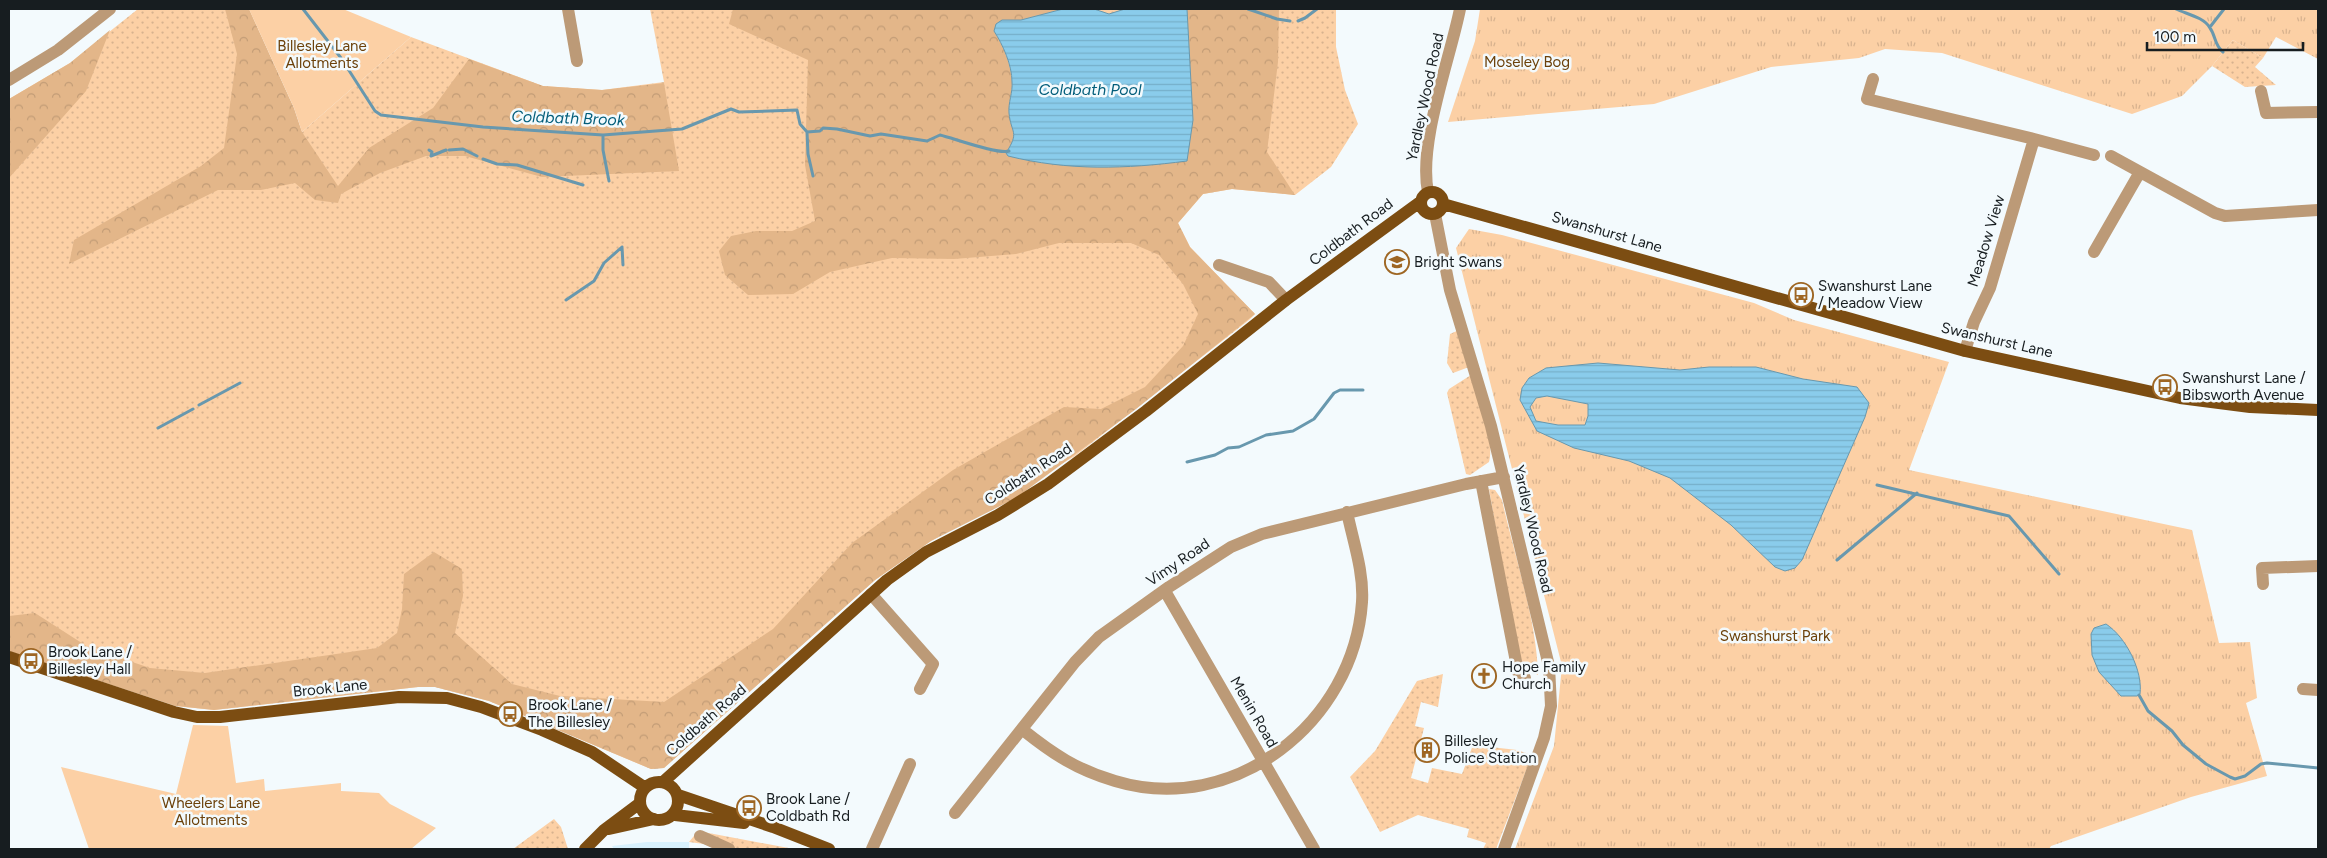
<svg xmlns="http://www.w3.org/2000/svg" width="2327" height="858" font-family="Figtree,sans-serif">
<style>
.built{fill:#d8f1fd}
.grass{fill:url(#grass-dots)}
.forest{fill:url(#forest-crowns)}
.park{fill:url(#park-tufts)}
.garden{fill:#fcd0a5}
.water{fill:url(#water-rules);stroke:#6898ae;fill-rule:evenodd}
.lines{fill:none;stroke-linecap:round;stroke-linejoin:round}
.stream{stroke:#6898ae;stroke-width:3}
.minor{stroke:#bc9a77;stroke-width:12}
.major{stroke:#7c4d12;stroke-width:12}
.labels{text-anchor:middle;dominant-baseline:central;stroke-width:5;stroke-linejoin:round;paint-order:stroke}
.park-label{font-size:15px;fill:#6c410a;stroke:#f3fafd}
.street-label{font-size:15px;fill:#171d20;stroke:#f3fafd}
.poi-label{font-size:15px;fill:#171d20;stroke:#f3fafd;text-anchor:start}
.water-label{font-size:16px;font-style:italic;fill:#025d7a;stroke:#f3fafd}
</style>
<defs>
<pattern id="grass-dots" width="8" height="8" patternUnits="userSpaceOnUse" patternTransform="scale(1.25)"><rect width="8" height="8" fill="#fcd0a5"/><path d="M2 2h.1M6 6h.1" fill="none" stroke="#d7b28e" stroke-width="1.8" stroke-linecap="round"/></pattern>
<pattern id="forest-crowns" width="20" height="18" patternUnits="userSpaceOnUse" patternTransform="scale(1.25)"><rect width="20" height="18" fill="#e3b689"/><path d="M2 6a3 3 0 1 1 6 0M12 15a3 3 0 1 1 6 0" fill="none" stroke="#c29c76"/></pattern>
<pattern id="park-tufts" width="24" height="20" patternUnits="userSpaceOnUse" patternTransform="scale(1.25)"><rect width="24" height="20" fill="#fcd0a5"/><path d="M3 7l-1-3M5 7V3M7 7l1-3M15 17l-1-3M17 17v-4M19 17l1-3" fill="none" stroke="#d7b28e"/></pattern>
<pattern id="water-rules" width="6" height="5" patternUnits="userSpaceOnUse" patternTransform="scale(1.25)"><rect width="6" height="5" fill="#8acceb"/><path d="M0 2.5h6" fill="none" stroke="#76afc9"/></pattern>
</defs>
<rect width="100%" height="100%" fill="#f3fafd"/>
<path class="built" d="M 647,842 L 689,842 L 689,849 L 614,849 L 612,846 Z"/>
<path class="grass" d="M 138,9 L 249,9 L 302,132 L 411,37 L 543,86 L 602,90 L 664,82 L 650,9 L 1336,9 L 1336,47 L 1345,90 L 1358,124 L 1331,167 L 1295,195 L 1232,189 L 1203,194 L 1178,223 L 1190,247 L 1255,314 L 1249,320 L 1075,456 L 931,541 L 875,580 L 664,768 L 651,769 L 489,701 L 435,687 L 418,687 L 214,710 L 176,706 L 9,651 L 9,99 L 70,63 Z
M 2233,40 L 2263,58 L 2255,67 L 2276,85 L 2245,87 L 2212,66 Z
M 1459,330 L 1469,367 L 1453,373 L 1447,363 L 1450,334 Z
M 1471,375 C 1478,399 1495,438 1489,462 L 1470,475 L 1466,474 L 1447,393 L 1449,389 Z
M 1489,489 L 1495,490 L 1502,500 C 1514,554 1537,621 1538,675 L 1526,669 L 1518,657 Z
M 1443,674 L 1438,707 L 1421,702 L 1415,726 L 1424,728 L 1411,778 L 1428,783 L 1432,768 L 1462,774 L 1473,745 L 1517,750 L 1532,755 L 1496,849 L 1483,849 L 1486,843 L 1467,837 L 1469,829 L 1418,815 L 1380,832 L 1350,777 L 1375,751 L 1417,681 Z
M 554,819 L 561,827 L 568,849 L 513,849 Z
M 698,831 L 794,849 L 715,849 L 704,844 L 689,842 Z"/>
<path class="forest" d="M 225,9 L 249,9 L 294,108 L 302,132 L 338,186 L 369,148 L 433,108 L 469,59 L 543,86 L 602,90 L 664,83 L 679,171 L 542,177 L 465,156 L 426,156 L 380,173 L 341,194 L 338,203 L 315,200 L 295,183 L 261,190 L 218,190 L 69,264 L 74,240 L 201,166 L 224,148 L 237,54 Z
M 733,9 L 1063,9 L 1021,20 L 1002,20 L 994,31 C 1003,45 1011,65 1012,82 C 1013,92 1008,103 1009,113 C 1010,126 1020,138 1008,149 L 1193,120 L 1187,9 L 1279,9 L 1278,62 L 1267,152 L 1295,195 L 1232,189 L 1203,194 L 1178,223 L 1190,247 L 1255,314 L 1136,409 L 1016,498 L 931,541 L 875,580 L 664,768 L 651,769 L 489,701 L 435,687 L 418,687 L 214,710 L 176,706 L 9,651 L 9,616 L 35,613 L 88,647 L 150,668 L 205,673 L 377,648 L 397,633 L 402,609 L 404,574 L 434,552 L 462,569 L 463,596 L 455,633 L 512,684 L 560,696 L 664,702 L 773,629 L 852,543 L 953,470 L 1064,407 L 1101,409 L 1145,387 L 1183,346 L 1198,314 L 1183,284 L 1159,255 L 1131,243 L 1059,243 L 1016,254 L 954,259 L 892,258 L 830,272 L 793,294 L 748,295 L 725,275 L 719,251 L 731,236 L 756,231 L 792,231 L 815,221 L 805,165 L 808,60 L 729,24 Z
M 110,30 L 86,91 L 9,178 L 9,99 L 70,63 Z"/>
<path class="park" d="M 1480,9 L 2318,9 L 2318,59 L 2276,37 L 2263,58 L 2233,40 L 2212,66 L 2182,96 L 2132,114 L 1942,53 L 1885,49 L 1859,58 L 1771,67 L 1654,104 L 1448,122 L 1475,41 Z
M 1469,229 L 1502,235 L 1754,303 L 1794,320 L 1949,362 L 1909,470 L 2192,530 L 2219,643 L 2250,642 L 2257,698 L 2246,703 L 2267,776 L 2191,797 L 2051,846 L 2049,849 L 1515,849 L 1554,746 L 1562,666 L 1456,248 Z"/>
<path class="garden" d="M 249,9 L 343,9 L 411,37 L 302,132 L 294,108 Z
M 193,725 L 228,726 L 236,783 L 264,779 L 265,791 L 341,783 L 341,791 L 379,793 L 390,804 L 436,828 L 411,849 L 89,849 L 61,767 L 176,794 Z"/>
<path class="water" d="M 1063,9 L 1094,9 L 1109,14 L 1125,9 L 1187,9 L 1193,120 L 1187,161 C 1126,169 1068,171 1008,156 L 1006,153 C 1020,131 1011,134 1009,113 C 1008,103 1013,92 1012,82 C 1012,65 1003,45 994,31 L 996,24 L 1002,20 L 1021,20 Z
M 1598,363 L 1680,370 L 1709,367 L 1756,367 L 1803,379 L 1857,387 L 1869,403 L 1865,417 L 1802,560 L 1795,568 L 1785,571 L 1775,567 L 1731,525 L 1670,478 L 1629,461 L 1574,448 L 1537,431 L 1520,400 L 1522,388 L 1529,378 L 1546,368 ZM 1547,396 L 1588,404 L 1588,416 L 1585,425 L 1558,425 L 1536,421 L 1530,407 L 1536,398 Z
M 2106,624 C 2126,637 2143,671 2140,694 L 2137,696 L 2121,696 L 2099,672 L 2092,655 L 2091,634 L 2094,628 Z"/>
<g class="lines">
<path class="stream" d="M 303,9 L 341,58 L 375,111 L 381,115 L 483,127 L 603,135 L 682,129 L 731,109 L 739,112 L 797,110 L 800,124 L 807,132 L 820,131 L 823,128 L 837,129 L 870,136 L 881,134 L 927,141 L 940,135 C 953,138 999,155 1009,151
M 1248,9 L 1277,19 L 1290,21
M 2176,9 C 2186,14 2204,17 2210,28 C 2216,36 2214,45 2223,52
M 1298,21 L 1305,18 L 1317,9
M 2210,27 L 2224,9
M 807,132 L 808,154 L 813,176
M 603,135 L 603,150 L 609,181
M 429,150 L 432,152 L 431,156 L 446,150
M 449,150 L 463,149 L 477,156
M 483,159 L 497,164 L 517,165 L 583,185
M 622,247 L 623,265
M 566,300 L 594,281 L 604,263 L 622,247
M 199,405 L 240,383
M 158,428 L 193,409
M 1187,462 L 1215,455 L 1228,448 L 1239,447 L 1266,435 L 1293,431 L 1314,419 L 1334,393 L 1340,390 L 1363,390
M 1877,485 L 2009,516 L 2059,574
M 1837,560 L 1917,493
M 2139,695 L 2148,711 L 2172,731 L 2183,745 L 2206,764 L 2230,777 L 2235,779 L 2245,776 L 2261,764 L 2267,763 L 2318,768"/>
<path class="minor" d="M 568,9 L 577,61
M 1873,79 L 1867,99 L 2034,139
M 9,80 L 58,50 L 110,9
M 2261,91 L 2266,113 L 2318,112
M 2111,156 L 2215,213 L 2225,216 L 2318,210
M 1428,192 C 1418,143 1450,59 1460,9
M 1435,214 L 1450,290 L 1491,426 L 1549,666 L 1551,706 L 1544,738 L 1504,849
M 2094,252 L 2140,172
M 1219,265 L 1269,282 L 1286,300
M 1965,351 L 1974,322 L 1990,288 L 2034,139 L 2094,155
M 1481,481 L 1518,672 L 1525,678
M 2263,584 L 2262,568 L 2318,566
M 1165,591 L 1314,849
M 871,594 L 933,664 L 920,689
M 2303,689 L 2318,690
M 1023,730 C 1053,754 1077,770 1115,781 C 1234,817 1354,722 1362,602 C 1364,572 1353,541 1347,512
M 955,813 L 1075,662 L 1099,637 L 1169,587 L 1231,547 L 1262,534 L 1466,484 L 1504,477
M 700,836 L 729,849
M 872,849 L 910,764"/>
<path class="major" d="M1421 203a11 11 0 1 1 22 0a11 11 0 1 1-22 0Z
M 1443,204 L 1965,351 L 2180,398 L 2250,407 L 2318,410
M 9,657 L 174,712 L 197,717 L 220,717 L 399,697 L 447,698 L 481,707 L 542,730 L 592,752 L 644,787
M640 801a19 19 0 1 1 38 0a19 19 0 1 1-38 0Z
M 663,782 L 887,580 L 926,552 L 998,515 L 1048,484 L 1146,411 L 1286,300 L 1420,202
M 678,795 L 773,827 L 829,849
M 675,815 L 744,823
M 609,829 L 654,819
M 585,849 L 604,830 L 640,803"/>
</g>
<defs>
<symbol id="school-ring" viewBox="-11 -11 22 22"><circle r="9.5" fill="#f3fafd" stroke="#9e6623" stroke-width="1.5"/><path d="M0-5L7-2L0 1L-7-2ZM-4 1L0 2.5L4 1V4Q0 6-4 4Z" fill="#9e6623"/></symbol>
<symbol id="bus-ring" viewBox="-11 -11 22 22"><circle r="9.5" fill="#f3fafd" stroke="#9e6623" stroke-width="1.5"/><path d="M-5-6H5V4H4V6H2V4H-2V6H-4V4H-5ZM-3.5-4V0h7V-4ZM-3.5 1.2v1.5H-2V1.2ZM2 1.2v1.5H3.5V1.2Z" fill="#9e6623"/></symbol>
<symbol id="church-ring" viewBox="-11 -11 22 22"><circle r="9.5" fill="#f3fafd" stroke="#9e6623" stroke-width="1.5"/><path d="M-1.2-6h2.4v3.5h3.3v2.4h-3.3V6h-2.4V-.1h-3.3v-2.4h3.3Z" fill="#9e6623"/></symbol>
<symbol id="building-ring" viewBox="-11 -11 22 22"><circle r="9.5" fill="#f3fafd" stroke="#9e6623" stroke-width="1.5"/><path d="M-4-6H4V6H1V3H-1V6H-4ZM-2.5-4.3h1.7v1.8h-1.7ZM.8-4.3h1.7v1.8H.8ZM-2.5-1h1.7V.8h-1.7ZM.8-1h1.7V.8H.8Z" fill="#9e6623"/></symbol>
</defs>
<g fill-rule="evenodd">
<use href="#school-ring" x="1383" y="248" width="28" height="28"/>
<use href="#bus-ring" x="1787" y="281" width="28" height="28"/>
<use href="#bus-ring" x="2151" y="373" width="28" height="28"/>
<use href="#bus-ring" x="17" y="647" width="28" height="28"/>
<use href="#church-ring" x="1470" y="662" width="28" height="28"/>
<use href="#bus-ring" x="496" y="700" width="28" height="28"/>
<use href="#building-ring" x="1413" y="736" width="28" height="28"/>
<use href="#bus-ring" x="735" y="794" width="28" height="28"/>
</g>
<g class="labels">
<g class="park-label">
<text x="322" y="46">Billesley Lane<tspan x="322" dy="17">Allotments</tspan></text>
<text x="1527" y="62">Moseley Bog</text>
<text x="1775" y="636">Swanshurst Park</text>
<text x="211" y="803">Wheelers Lane<tspan x="211" dy="17">Allotments</tspan></text>
</g>
<g class="street-label">
<text transform="translate(1425 97) rotate(-78)">Yardley Wood Road</text>
<text transform="translate(1351 232) rotate(-37)">Coldbath Road</text>
<text transform="translate(1607 232) rotate(16)">Swanshurst Lane</text>
<text transform="translate(1986 241) rotate(-73)">Meadow View</text>
<text transform="translate(1997 340) rotate(13)">Swanshurst Lane</text>
<text transform="translate(1028 474) rotate(-33)">Coldbath Road</text>
<text transform="translate(1533 529) rotate(77)">Yardley Wood Road</text>
<text transform="translate(1178 562) rotate(-34)">Vimy Road</text>
<text transform="translate(330 688) rotate(-6)">Brook Lane</text>
<text transform="translate(1254 712) rotate(60)">Menin Road</text>
<text transform="translate(706 720) rotate(-41)">Coldbath Road</text>
</g>
<g class="poi-label">
<text x="1414" y="262">Bright Swans</text>
<text x="1818" y="286">Swanshurst Lane<tspan x="1818" dy="17">/ Meadow View</tspan></text>
<text x="2182" y="378">Swanshurst Lane /<tspan x="2182" dy="17">Bibsworth Avenue</tspan></text>
<text x="48" y="652">Brook Lane /<tspan x="48" dy="17">Billesley Hall</tspan></text>
<text x="1502" y="667">Hope Family<tspan x="1502" dy="17">Church</tspan></text>
<text x="528" y="705">Brook Lane /<tspan x="528" dy="17">The Billesley</tspan></text>
<text x="1444" y="741">Billesley<tspan x="1444" dy="17">Police Station</tspan></text>
<text x="766" y="799">Brook Lane /<tspan x="766" dy="17">Coldbath Rd</tspan></text>
</g>
<g class="water-label">
<text x="1090" y="89">Coldbath Pool</text>
<text transform="translate(568 118) rotate(2)">Coldbath Brook</text>
</g>
</g>
<rect width="2327" height="858" fill="none" stroke="#171d20" stroke-width="20"/>
<path d="M2147 42v8h156v-8" fill="none" stroke="#171d20" stroke-width="2.5"/>
<text x="2154" y="42" font-size="15" fill="#171d20" stroke="#f3fafd" stroke-width="4" paint-order="stroke">100 m</text>
</svg>
